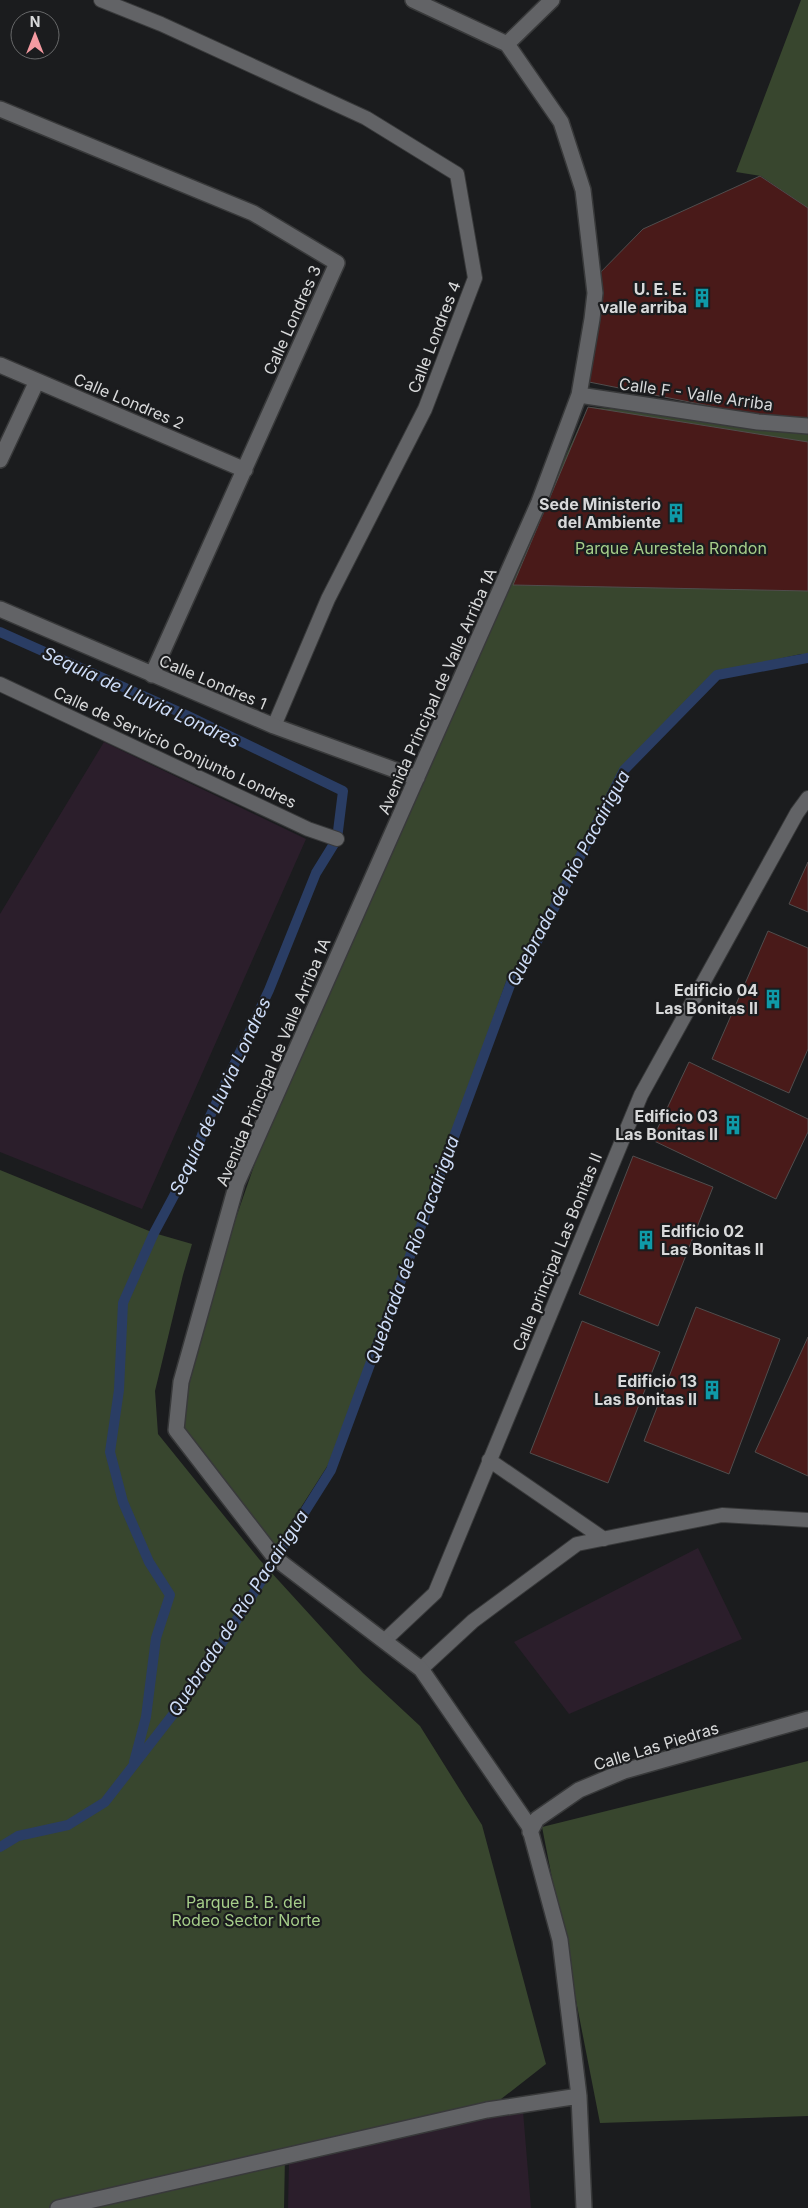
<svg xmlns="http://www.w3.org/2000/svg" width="808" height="2208" font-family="Inter,sans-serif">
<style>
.industrial{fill:#2b1e2b}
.green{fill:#38462e}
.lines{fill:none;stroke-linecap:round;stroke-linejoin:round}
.stream{stroke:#2a3d64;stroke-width:10}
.building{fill:#491a19;stroke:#504d4d}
.lane-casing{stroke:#38393a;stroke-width:16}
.street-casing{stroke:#38393a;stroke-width:18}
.lane{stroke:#626366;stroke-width:14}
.street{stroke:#626366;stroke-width:15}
.labels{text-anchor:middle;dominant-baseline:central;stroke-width:4.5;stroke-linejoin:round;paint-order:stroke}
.poi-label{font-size:16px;font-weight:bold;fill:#d8d9da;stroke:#1b1c1e;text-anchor:end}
.street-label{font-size:16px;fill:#d8d9da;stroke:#1b1c1e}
.park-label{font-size:16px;fill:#a6ce8a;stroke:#1b1c1e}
.water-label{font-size:18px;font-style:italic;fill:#ceddf8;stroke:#1b1c1e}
</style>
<rect width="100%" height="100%" fill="#1b1c1e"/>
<path class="industrial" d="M 104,742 L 306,839 L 142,1209 L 0,1152 L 0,914 Z
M 698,1548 L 742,1639 L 569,1714 L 514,1642 Z
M 523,2111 L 531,2208 L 288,2208 L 289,2161 Z"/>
<path class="green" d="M 801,0 L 808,0 L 808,208 L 761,176 L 736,172 Z
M 588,407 L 808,425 L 808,655 L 801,654 L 715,673 L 621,769 L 536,939 L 507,979 L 400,1281 L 328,1465 L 275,1548 L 182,1428 L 185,1390 L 215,1278 L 269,1123 L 477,651 Z
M 0,1170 L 154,1233 L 192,1244 L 183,1275 L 155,1391 L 158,1434 L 259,1559 L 363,1673 L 420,1726 L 482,1825 L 546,2064 L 487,2110 L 285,2156 L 284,2208 L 0,2208 Z
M 808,1761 L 808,2116 L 600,2123 L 542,1827 Z"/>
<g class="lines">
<path class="stream" d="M 0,632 L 186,715 L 343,791 L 337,839 L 316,873 L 269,990 L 205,1127 L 192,1162 L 154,1233 L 123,1303 L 119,1390 L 110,1452 L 123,1502 L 149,1562 L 170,1595 L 156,1638 L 146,1717 L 134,1762
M 0,1847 L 18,1836 L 68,1825 L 105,1802 L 178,1708 L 229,1632 L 331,1470 L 513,977 L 524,966 L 540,936 L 624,770 L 717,675 L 808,658"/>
</g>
<path class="building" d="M 760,176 L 808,208 L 808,424 L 790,422 L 589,382 L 593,280 L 643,229 Z
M 588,407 L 808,442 L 808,591 L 513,585 Z
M 808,862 L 808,912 L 789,904 Z
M 768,931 L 808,948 L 808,1049 L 789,1093 L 712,1059 Z
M 689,1062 L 808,1119 L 808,1132 L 776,1199 L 652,1140 Z
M 633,1156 L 713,1187 L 658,1326 L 579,1294 Z
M 696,1307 L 780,1339 L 729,1474 L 644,1441 Z
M 582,1321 L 660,1352 L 608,1483 L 530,1453 Z
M 808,1337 L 808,1476 L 755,1452 Z"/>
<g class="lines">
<defs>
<path id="lane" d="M 101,0 L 161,24 L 366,118 L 457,174 L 475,278 L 425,409 L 328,599 L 274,726
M 0,684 L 308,829 L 337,839
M 489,1460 L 604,1539
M 384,1641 L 435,1593 L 641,1095 L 797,813 L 808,798
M 421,1669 L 473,1621 L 577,1544 L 722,1515 L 808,1520"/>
<path id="street" d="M 413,0 L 507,44 L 561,122 L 583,190 L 595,293 L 592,319 L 579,395 L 539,502 L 237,1183 L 181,1382 L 176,1430 L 275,1558 L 421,1669 L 529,1826 L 560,1940 L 579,2096 L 584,2208
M 507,44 L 552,0
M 0,109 L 253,213 L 337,263 L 152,675
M 0,365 L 245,470
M 579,395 L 758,422 L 808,426
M 0,460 L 37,381
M 0,609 L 274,726 L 417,778
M 530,1832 L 537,1819 L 579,1790 L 624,1771 L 808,1719
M 58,2208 L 487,2110 L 579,2096"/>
</defs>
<use href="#lane" class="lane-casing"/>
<use href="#street" class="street-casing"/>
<use href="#lane" class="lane"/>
<use href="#street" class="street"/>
</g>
<defs>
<symbol id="building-bare" viewBox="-9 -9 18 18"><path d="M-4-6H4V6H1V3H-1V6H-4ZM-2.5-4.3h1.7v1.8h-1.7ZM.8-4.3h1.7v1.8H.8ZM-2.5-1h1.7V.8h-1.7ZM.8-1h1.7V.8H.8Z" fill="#0f9aa8" stroke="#1b1c1e" stroke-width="2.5" paint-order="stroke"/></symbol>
</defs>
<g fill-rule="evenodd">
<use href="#building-bare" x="688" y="284" width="28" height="28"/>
<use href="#building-bare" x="662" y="499" width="28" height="28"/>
<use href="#building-bare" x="759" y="985" width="28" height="28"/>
<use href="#building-bare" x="719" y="1111" width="28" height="28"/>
<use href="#building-bare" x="632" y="1226" width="28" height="28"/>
<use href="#building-bare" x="698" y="1376" width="28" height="28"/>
</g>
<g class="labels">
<g class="poi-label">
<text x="687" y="289">U. E. E.<tspan x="687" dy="18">valle arriba</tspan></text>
<text x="661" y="504">Sede Ministerio<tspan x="661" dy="18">del Ambiente</tspan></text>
<text x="758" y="990">Edificio 04<tspan x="758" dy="18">Las Bonitas II</tspan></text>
<text x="718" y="1116">Edificio 03<tspan x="718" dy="18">Las Bonitas II</tspan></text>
<text x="661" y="1231" text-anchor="start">Edificio 02<tspan x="661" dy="18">Las Bonitas II</tspan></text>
<text x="697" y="1381">Edificio 13<tspan x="697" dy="18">Las Bonitas II</tspan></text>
</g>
<g class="street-label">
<text transform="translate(292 320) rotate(-66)">Calle Londres 3</text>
<text transform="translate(434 337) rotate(-69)">Calle Londres 4</text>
<text transform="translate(696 394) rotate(8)">Calle F - Valle Arriba</text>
<text transform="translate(129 401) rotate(23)">Calle Londres 2</text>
<text transform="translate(213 682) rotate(23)">Calle Londres 1</text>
<text transform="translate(437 691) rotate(-66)">Avenida Principal de Valle Arriba 1A</text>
<text transform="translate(175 747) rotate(25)">Calle de Servicio Conjunto Londres</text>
<text transform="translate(273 1062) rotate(-67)">Avenida Principal de Valle Arriba 1A</text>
<text transform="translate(557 1252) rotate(-68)">Calle principal Las Bonitas II</text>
<text transform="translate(656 1746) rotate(-17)">Calle Las Piedras</text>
</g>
<g class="park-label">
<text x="671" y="548">Parque Aurestela Rondon</text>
<text x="246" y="1902">Parque B. B. del<tspan x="246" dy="18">Rodeo Sector Norte</tspan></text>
</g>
<g class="water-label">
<text transform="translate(141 697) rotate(25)">Sequía de Lluvia Londres</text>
<text transform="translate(568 878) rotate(-62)">Quebrada de Río Pacairigua</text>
<text transform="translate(220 1096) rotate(-65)">Sequía de Lluvia Londres</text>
<text transform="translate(412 1250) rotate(-70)">Quebrada de Río Pacairigua</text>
<text transform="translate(238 1613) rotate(-57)">Quebrada de Río Pacairigua</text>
</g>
</g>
<g transform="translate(35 35)"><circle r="24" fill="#1b1c1e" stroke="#676869"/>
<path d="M0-4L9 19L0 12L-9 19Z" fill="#f49aa1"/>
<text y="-8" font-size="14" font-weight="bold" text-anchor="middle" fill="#d8d9da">N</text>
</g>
</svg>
